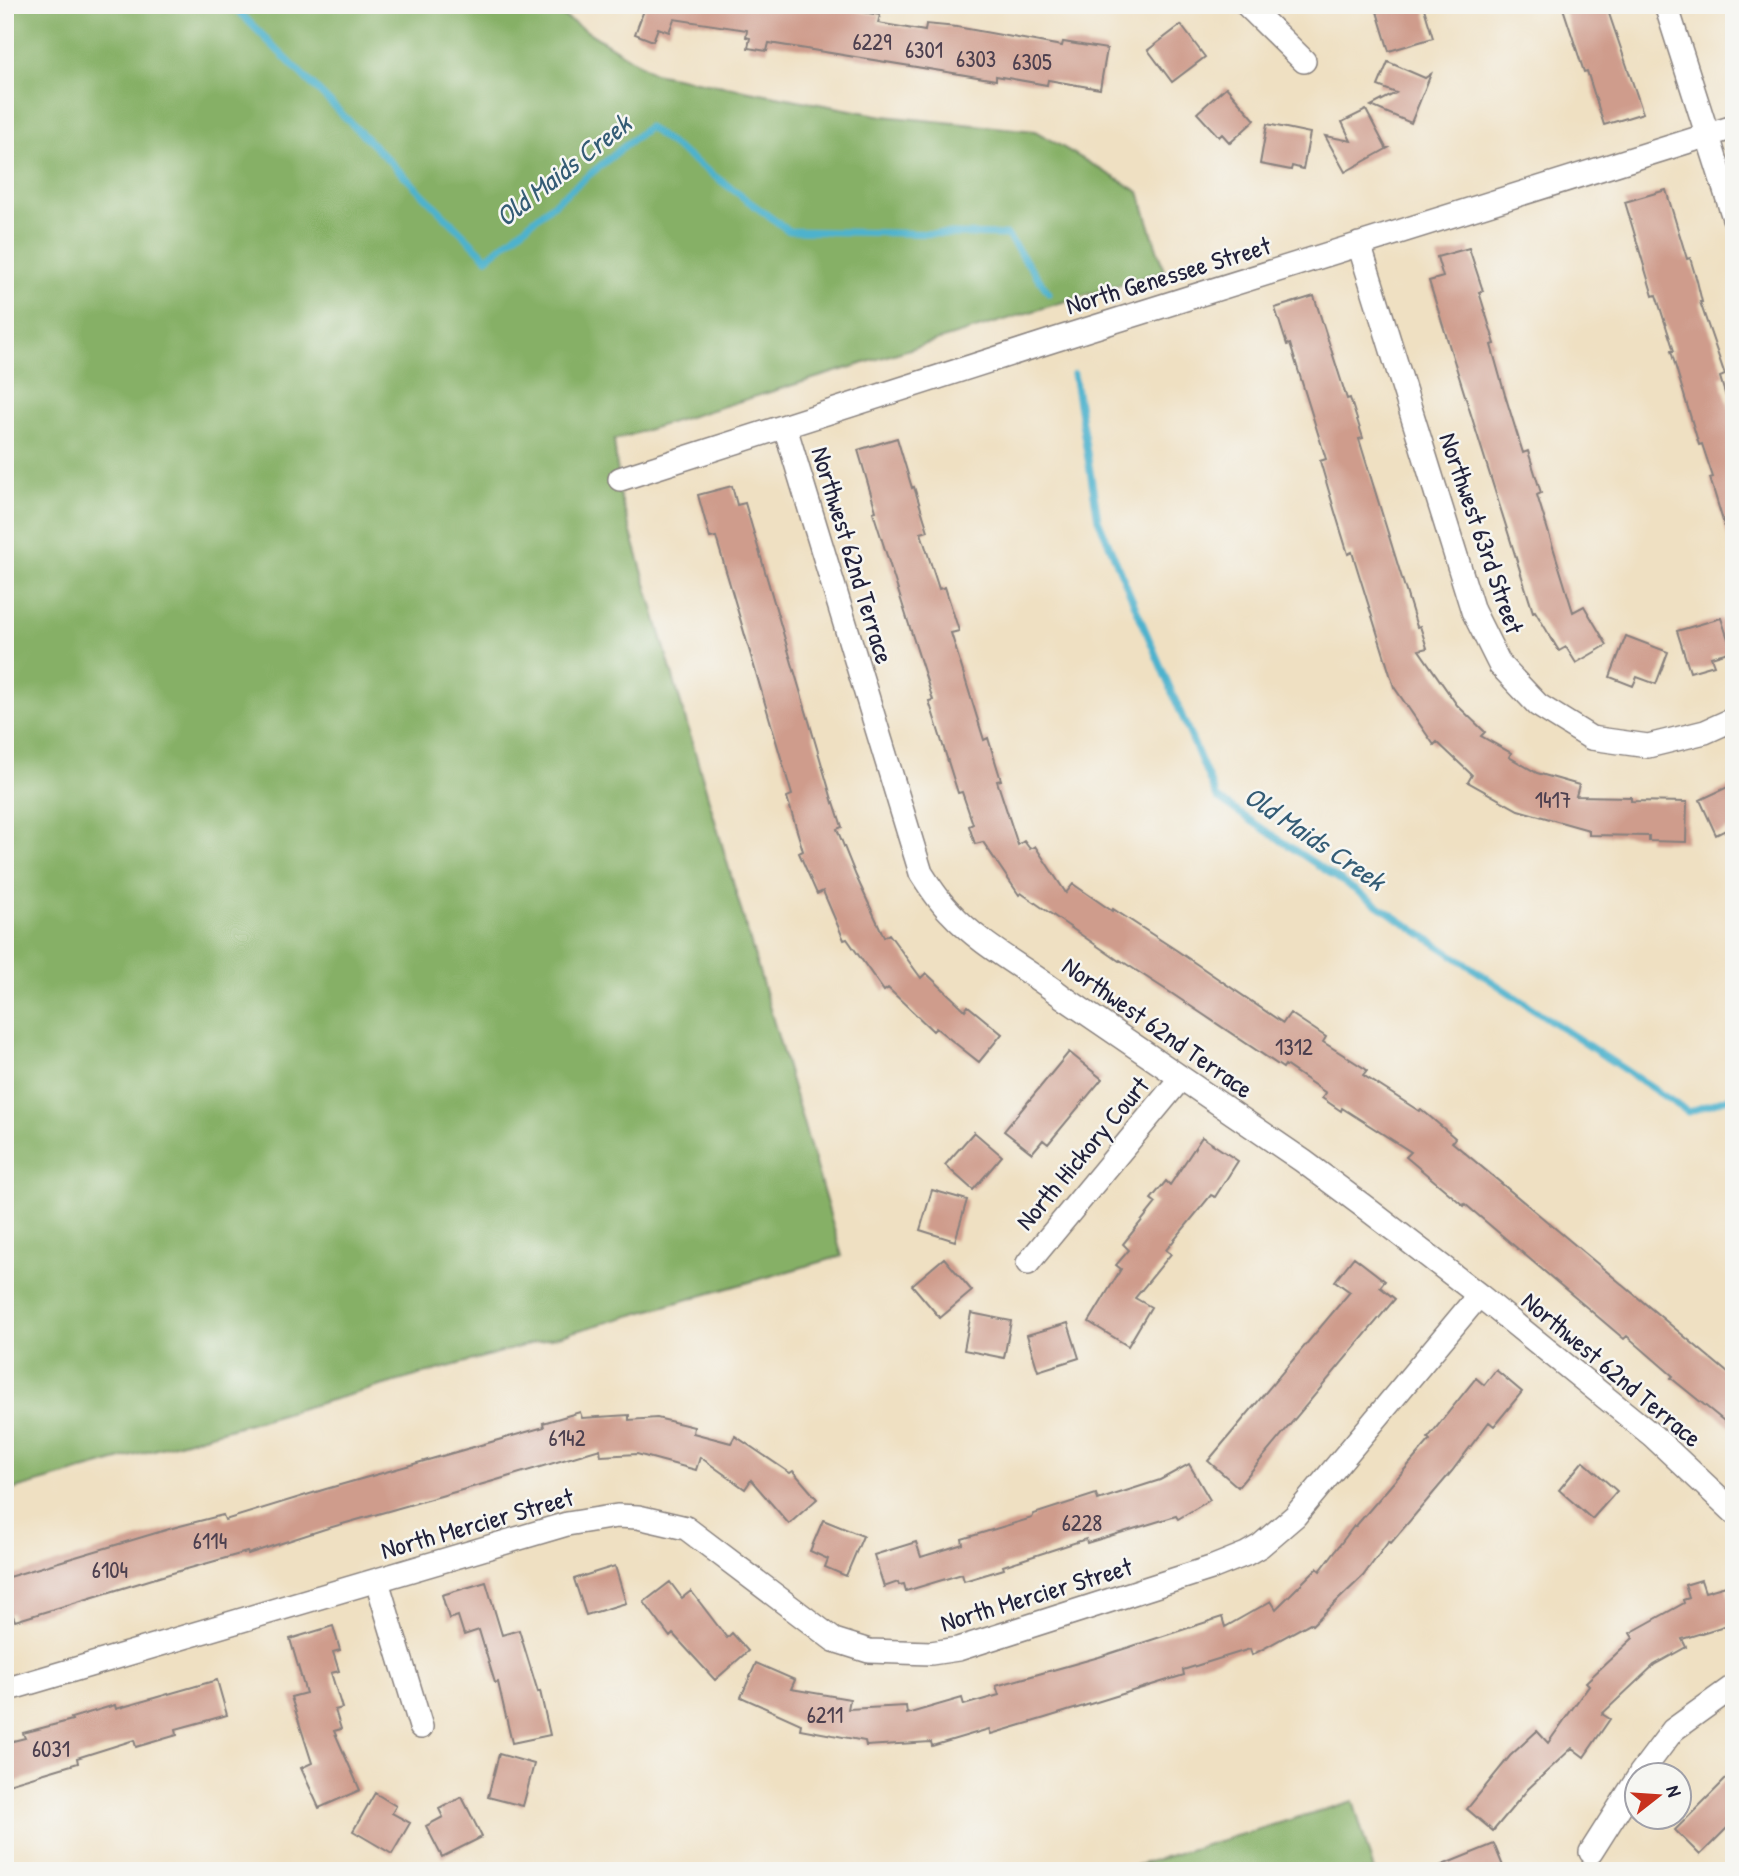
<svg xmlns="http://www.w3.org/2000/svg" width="1739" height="1876" font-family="'Patrick Hand',sans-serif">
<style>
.forest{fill:#86b066;stroke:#546950;stroke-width:2}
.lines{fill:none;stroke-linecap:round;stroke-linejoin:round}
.stream{stroke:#4eb2cd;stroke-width:7}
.building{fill:#cf9c8c}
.minor-casing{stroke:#88817e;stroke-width:26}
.minor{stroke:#fff;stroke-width:23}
.labels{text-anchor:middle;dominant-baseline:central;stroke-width:5;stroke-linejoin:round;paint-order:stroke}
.number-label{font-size:23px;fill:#4d404f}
.street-label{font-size:26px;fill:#22223b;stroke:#f6f6f2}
.water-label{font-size:28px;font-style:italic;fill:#345c75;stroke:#f6f6f2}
</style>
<rect width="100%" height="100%" fill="#f6f6f2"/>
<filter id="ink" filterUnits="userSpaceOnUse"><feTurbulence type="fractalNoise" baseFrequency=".0143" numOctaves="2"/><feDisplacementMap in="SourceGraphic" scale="14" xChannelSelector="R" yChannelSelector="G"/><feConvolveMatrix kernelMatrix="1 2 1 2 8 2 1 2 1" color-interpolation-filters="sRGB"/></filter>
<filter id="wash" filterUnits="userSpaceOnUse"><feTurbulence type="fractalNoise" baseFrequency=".00686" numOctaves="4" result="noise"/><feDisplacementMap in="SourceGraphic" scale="28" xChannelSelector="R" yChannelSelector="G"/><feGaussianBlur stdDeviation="1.57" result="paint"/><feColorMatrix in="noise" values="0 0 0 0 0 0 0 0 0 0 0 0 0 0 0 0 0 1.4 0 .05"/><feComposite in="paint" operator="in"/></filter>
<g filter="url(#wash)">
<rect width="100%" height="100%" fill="#efe0c2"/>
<path class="forest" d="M 5,5 L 545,5 L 654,73 L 883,116 L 1035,131 L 1139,192 L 1164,271 L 614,440 L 620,495 L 842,1256 L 5,1492 Z
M 1353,1801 L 1374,1871 L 1118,1871 Z"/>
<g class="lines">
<path class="stream" d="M 232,5 L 487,258 L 648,127 L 789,231 L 1007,235 L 1049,293
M 1074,374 L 1098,519 L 1217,798 L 1688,1112 L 1734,1096"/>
</g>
<g id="blocks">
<path class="building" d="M 646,5 L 821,5 L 880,15 L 878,23 L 925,31 L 926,24 L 957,27 L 1062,46 L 1063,42 L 1107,49 L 1100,89 L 1048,80 L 1047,85 L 996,76 L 996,80 L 769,43 L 767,51 L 748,48 L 750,38 L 746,37 L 747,30 L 674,19 L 669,32 L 658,28 L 653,41 L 635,34 Z
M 1375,5 L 1423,5 L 1433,38 L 1389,51 Z
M 1562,5 L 1606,5 L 1643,113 L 1604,125 L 1587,71 L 1584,72 Z
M 1181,25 L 1205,57 L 1172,82 L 1148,50 Z
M 1388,62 L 1425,78 L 1431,74 L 1411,123 L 1371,106 L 1396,93 L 1378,86 Z
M 1226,87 L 1255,120 L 1230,143 L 1222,134 L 1219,137 L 1197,113 Z
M 1366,110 L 1386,148 L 1388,148 L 1345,172 L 1325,136 L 1351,141 L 1342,122 Z
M 1267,124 L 1310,133 L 1303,169 L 1292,166 L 1291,170 L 1260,164 Z
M 1666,190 L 1687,259 L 1690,258 L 1697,281 L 1702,302 L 1700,302 L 1725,375 L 1720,377 L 1730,410 L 1734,409 L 1734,540 L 1729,541 L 1710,478 L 1713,477 L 1702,444 L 1699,445 L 1671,351 L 1674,351 L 1656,295 L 1653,296 L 1625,202 Z
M 1469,248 L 1483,291 L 1479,292 L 1495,344 L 1491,345 L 1505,395 L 1523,453 L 1528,451 L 1541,493 L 1537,495 L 1573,612 L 1584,606 L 1607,645 L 1576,663 L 1566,647 L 1559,651 L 1535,611 L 1533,612 L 1429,281 L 1443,277 L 1437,257 Z
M 1314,296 L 1347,399 L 1350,398 L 1363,438 L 1359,439 L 1417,627 L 1420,626 L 1427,648 L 1419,650 L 1457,705 L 1485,732 L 1481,736 L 1511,753 L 1509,757 L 1537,773 L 1579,785 L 1576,796 L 1631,797 L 1631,801 L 1687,802 L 1686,842 L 1649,841 L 1649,836 L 1589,835 L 1589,830 L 1518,810 L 1468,782 L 1472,775 L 1437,742 L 1434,745 L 1394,687 L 1352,552 L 1348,554 L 1335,512 L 1320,461 L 1326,459 L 1290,344 L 1287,345 L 1275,308 Z
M 897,438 L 912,488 L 914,487 L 928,531 L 921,533 L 939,589 L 945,587 L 959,631 L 951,633 L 984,740 L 988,738 L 1001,780 L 997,781 L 1018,845 L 1024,841 L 1030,849 L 1035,846 L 1066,893 L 1073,884 L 1112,911 L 1113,909 L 1176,950 L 1283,1023 L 1290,1013 L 1326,1037 L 1323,1042 L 1367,1070 L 1363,1075 L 1419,1111 L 1421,1109 L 1455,1138 L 1452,1142 L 1734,1378 L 1734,1429 L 1671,1378 L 1673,1376 L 1627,1336 L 1624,1339 L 1465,1204 L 1464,1206 L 1406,1157 L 1411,1152 L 1342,1108 L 1341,1111 L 1322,1098 L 1326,1093 L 1285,1065 L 1283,1068 L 1171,993 L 1120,960 L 1119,961 L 1021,893 L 1019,895 L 983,842 L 975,844 L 969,826 L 973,824 L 962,792 L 958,793 L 929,701 L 933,700 L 873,512 L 876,511 L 858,450 Z
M 732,486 L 737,505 L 745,503 L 833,803 L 834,802 L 842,827 L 837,829 L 856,876 L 884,937 L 889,934 L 921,978 L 926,973 L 965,1010 L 968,1006 L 1002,1034 L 979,1062 L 936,1028 L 933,1031 L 888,988 L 884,991 L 847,939 L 844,940 L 823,891 L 817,894 L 799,853 L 803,851 L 787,797 L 792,795 L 716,537 L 710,538 L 698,495 Z
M 1721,618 L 1732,651 L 1711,657 L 1714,665 L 1690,672 L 1677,631 Z
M 1626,636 L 1668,652 L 1656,684 L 1637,677 L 1633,686 L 1610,677 Z
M 1734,784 L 1734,826 L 1716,835 L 1700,800 Z
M 1069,1052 L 1102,1079 L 1048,1144 L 1043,1140 L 1032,1153 L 1004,1131 Z
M 974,1132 L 1002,1156 L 973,1190 L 945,1165 Z
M 1202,1137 L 1238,1161 L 1215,1197 L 1211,1195 L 1166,1250 L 1171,1254 L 1135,1298 L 1151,1307 L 1128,1346 L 1089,1322 L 1121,1269 L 1116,1265 L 1129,1250 L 1123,1244 L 1156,1203 L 1151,1199 L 1166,1181 L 1170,1185 Z
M 932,1190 L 967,1200 L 955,1241 L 920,1230 Z
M 1354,1257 L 1385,1281 L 1380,1287 L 1395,1299 L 1238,1487 L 1208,1461 L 1350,1292 L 1335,1281 Z
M 944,1258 L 972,1291 L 940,1318 L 912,1285 Z
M 971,1313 L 1011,1321 L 1004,1358 L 964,1350 Z
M 1068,1323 L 1079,1358 L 1038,1371 L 1027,1335 Z
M 1496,1370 L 1522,1392 L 1494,1426 L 1489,1422 L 1452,1471 L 1391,1543 L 1389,1541 L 1363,1576 L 1312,1625 L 1310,1623 L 1252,1655 L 1250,1649 L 1183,1670 L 1184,1675 L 1045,1718 L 991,1734 L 989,1729 L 932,1746 L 931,1742 L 866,1746 L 865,1741 L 800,1729 L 801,1724 L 741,1697 L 756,1663 L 795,1680 L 791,1689 L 850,1699 L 848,1709 L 906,1706 L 907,1714 L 962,1698 L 964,1705 L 999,1695 L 996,1686 L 1099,1657 L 1222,1617 L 1225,1627 L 1271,1601 L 1276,1609 L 1317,1568 L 1320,1571 L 1354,1526 L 1355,1527 L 1430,1440 L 1428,1438 L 1476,1378 L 1484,1385 Z
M 580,1412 L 582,1418 L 629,1415 L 629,1420 L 657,1418 L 694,1427 L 693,1433 L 731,1443 L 735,1436 L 790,1473 L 793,1471 L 817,1499 L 789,1524 L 751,1480 L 745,1489 L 700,1457 L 696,1470 L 637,1454 L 601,1456 L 600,1449 L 490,1482 L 325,1529 L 248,1554 L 247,1552 L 169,1574 L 15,1621 L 12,1613 L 5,1615 L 5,1578 L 176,1527 L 223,1515 L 225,1520 L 326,1489 L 544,1427 L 543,1423 Z
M 1583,1461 L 1617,1491 L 1592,1519 L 1559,1490 Z
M 1189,1464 L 1210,1500 L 1178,1519 L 1176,1516 L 1087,1543 L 1086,1539 L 1003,1566 L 1004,1569 L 964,1581 L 962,1574 L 906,1591 L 904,1584 L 899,1585 L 898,1582 L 884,1587 L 874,1555 L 916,1542 L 921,1557 L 963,1544 L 962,1539 L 1032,1518 L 1034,1514 L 1096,1494 L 1098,1500 L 1160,1480 Z
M 823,1520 L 863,1536 L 846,1576 L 825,1567 L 828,1559 L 810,1551 Z
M 615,1566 L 626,1603 L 586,1615 L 574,1579 Z
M 1701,1580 L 1705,1592 L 1726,1586 L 1734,1612 L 1734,1623 L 1682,1639 L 1686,1647 L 1654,1665 L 1602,1714 L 1610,1719 L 1584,1757 L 1572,1748 L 1528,1789 L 1493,1831 L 1467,1809 L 1510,1756 L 1537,1731 L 1548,1743 L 1589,1685 L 1586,1682 L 1633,1638 L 1630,1633 L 1684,1603 L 1683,1600 L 1689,1598 L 1685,1585 Z
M 486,1582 L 502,1635 L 519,1630 L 538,1692 L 540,1691 L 550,1735 L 512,1743 L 498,1682 L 495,1683 L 479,1630 L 464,1635 L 458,1616 L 449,1619 L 442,1595 Z
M 670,1582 L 682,1598 L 691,1591 L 727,1638 L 732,1633 L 748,1651 L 715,1680 L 673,1634 L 670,1637 L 644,1602 Z
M 333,1626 L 340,1650 L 333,1652 L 339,1671 L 331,1673 L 342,1708 L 335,1710 L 341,1729 L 334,1731 L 360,1790 L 319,1808 L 301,1768 L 312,1763 L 291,1697 L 306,1693 L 290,1639 Z
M 217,1680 L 227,1715 L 176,1729 L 177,1735 L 136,1747 L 134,1740 L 77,1758 L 78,1763 L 5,1785 L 5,1743 L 25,1738 L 23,1733 L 72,1720 L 71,1718 L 115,1705 L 116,1709 Z
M 499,1754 L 534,1764 L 523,1806 L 488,1797 Z
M 1734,1771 L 1734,1821 L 1700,1855 L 1675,1830 Z
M 375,1793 L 396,1806 L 392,1813 L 410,1823 L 392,1854 L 353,1831 Z
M 462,1797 L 482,1837 L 442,1857 L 426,1826 L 443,1817 L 439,1809 Z
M 1494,1844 L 1505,1871 L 1430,1871 L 1430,1870 Z"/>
</g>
</g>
<g filter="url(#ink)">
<use href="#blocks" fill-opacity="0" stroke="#88817e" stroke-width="2"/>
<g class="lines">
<defs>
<path id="minor" d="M 1247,5 L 1304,61
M 1666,5 L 1734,218
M 1359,244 L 1473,611 L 1500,665 L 1538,705 L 1591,738 L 1648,746 L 1705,732 L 1734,719
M 785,427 L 921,873 C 930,887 938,900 950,912 C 982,947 1026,968 1063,997 L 1303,1161 L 1362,1205 L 1479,1295 L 1653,1436 L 1734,1512
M 620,479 L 1054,340 L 1734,127
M 1028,1263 L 1181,1078
M 377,1581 L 421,1727
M 5,1690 L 567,1524 L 617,1516 L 638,1517 L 686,1528 L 834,1640 L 869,1651 L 931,1653 L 958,1649 L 1211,1568 L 1246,1554 L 1260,1546 L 1295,1516 L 1479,1295
M 1640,1774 L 1673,1730 L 1734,1686
M 1591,1852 L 1638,1778"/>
</defs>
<use href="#minor" class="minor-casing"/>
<use href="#minor" class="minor"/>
</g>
</g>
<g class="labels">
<g class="number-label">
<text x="872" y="41">6229</text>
<text x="924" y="49">6301</text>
<text x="976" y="58">6303</text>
<text x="1032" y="61">6305</text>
<text x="1553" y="799">1417</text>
<text x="1294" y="1046">1312</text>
<text x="567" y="1437">6142</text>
<text x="1082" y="1522">6228</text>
<text x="210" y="1540">6114</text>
<text x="110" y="1569">6104</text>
<text x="825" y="1714">6211</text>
<text x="51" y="1748">6031</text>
</g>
<g class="street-label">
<text transform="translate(1168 275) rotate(-17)">North Genessee Street</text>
<text transform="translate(1482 533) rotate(71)">Northwest 63rd Street</text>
<text transform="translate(853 555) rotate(73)">Northwest 62nd Terrace</text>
<text transform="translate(1158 1027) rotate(35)">Northwest 62nd Terrace</text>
<text transform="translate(1082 1153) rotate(-50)">North Hickory Court</text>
<text transform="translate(1612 1369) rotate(40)">Northwest 62nd Terrace</text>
<text transform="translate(477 1523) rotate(-16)">North Mercier Street</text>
<text transform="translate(1036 1594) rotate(-17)">North Mercier Street</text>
</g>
<g class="water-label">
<text transform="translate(563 170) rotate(-38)">Old Maids Creek</text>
<text transform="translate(1315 838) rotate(34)">Old Maids Creek</text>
</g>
</g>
<rect width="1739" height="1876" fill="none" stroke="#f6f6f2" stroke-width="28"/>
<g transform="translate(1658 1796) rotate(73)"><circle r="33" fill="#f6f6f2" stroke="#a1a1a9" stroke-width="2"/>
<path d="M0-5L12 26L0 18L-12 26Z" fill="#c8321e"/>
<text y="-10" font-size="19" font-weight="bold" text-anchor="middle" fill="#22223b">N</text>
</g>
</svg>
